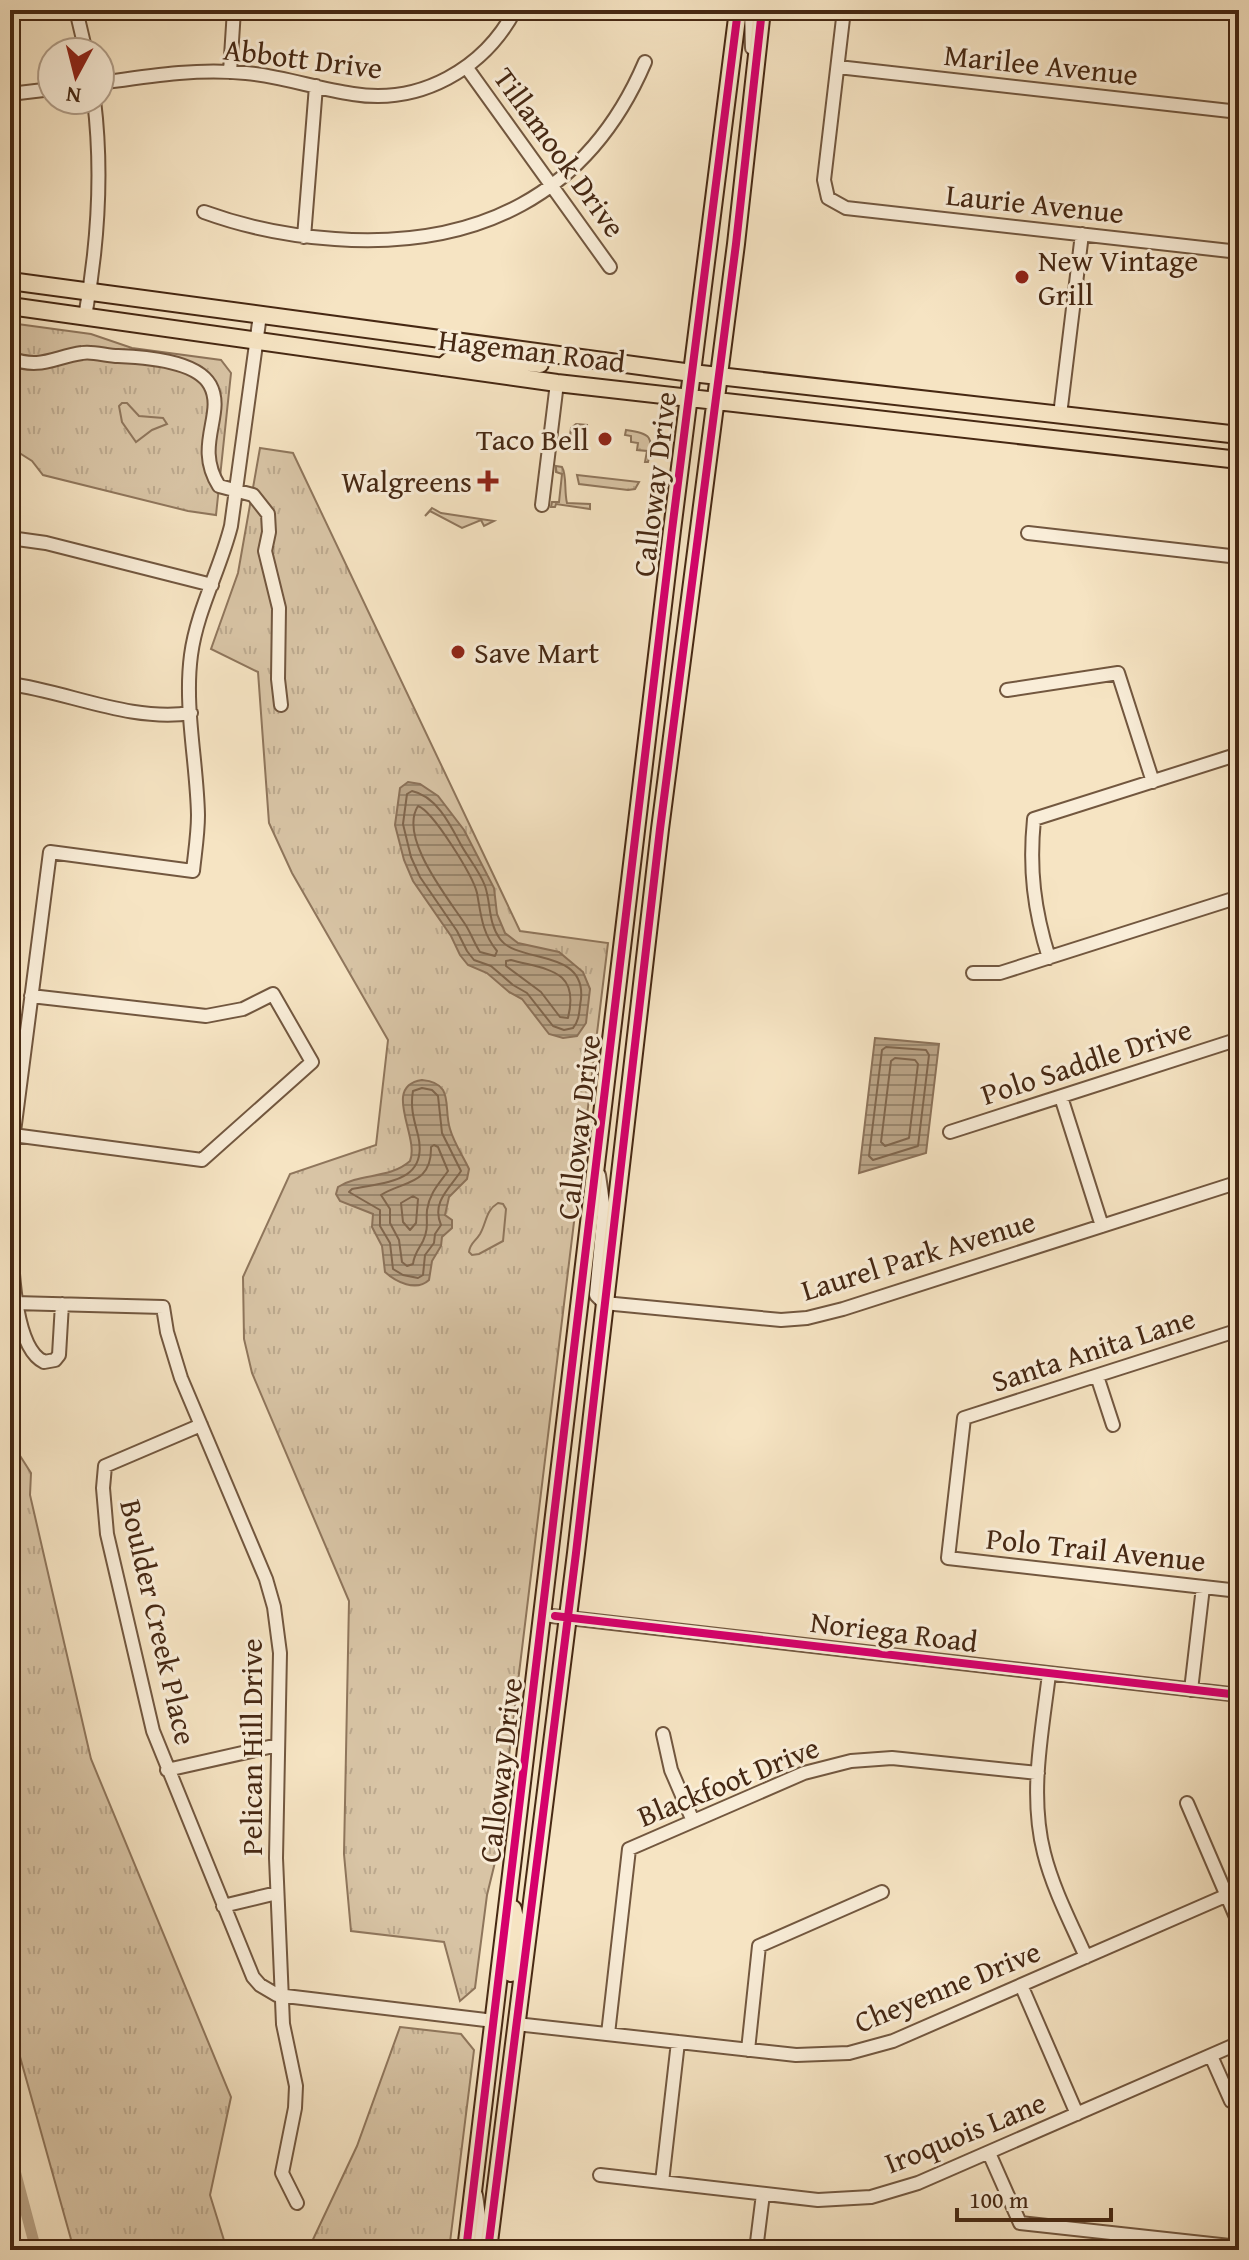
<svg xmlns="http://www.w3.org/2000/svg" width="1249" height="2260" font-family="'Gentium Book Plus',serif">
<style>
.grass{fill:url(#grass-tufts);stroke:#8f765c;stroke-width:2}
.garden{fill:#d8c4a5;stroke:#8f765c;stroke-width:2}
.water{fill:url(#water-rules);stroke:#8c7259;stroke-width:2}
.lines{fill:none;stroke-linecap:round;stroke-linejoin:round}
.shore{stroke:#80664d;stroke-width:2}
.canal{stroke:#baa487;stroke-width:11}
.minor-casing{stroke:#72573f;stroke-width:16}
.major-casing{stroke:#462813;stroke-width:20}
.minor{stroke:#f9edd8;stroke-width:12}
.major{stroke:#f6e4c3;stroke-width:16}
.cycleway-casing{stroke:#f9edd8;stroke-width:13}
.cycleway{stroke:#d6006c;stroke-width:8}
.poi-dot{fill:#8f2418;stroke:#f9edd8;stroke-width:3}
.labels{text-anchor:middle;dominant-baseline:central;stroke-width:6;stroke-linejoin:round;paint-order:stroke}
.street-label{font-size:30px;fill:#462813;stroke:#f9edd8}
.poi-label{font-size:30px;fill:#462813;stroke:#f9edd8;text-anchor:start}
</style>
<defs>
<pattern id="grass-tufts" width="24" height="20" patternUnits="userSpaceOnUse" patternTransform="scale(2)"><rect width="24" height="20" fill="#d8c4a5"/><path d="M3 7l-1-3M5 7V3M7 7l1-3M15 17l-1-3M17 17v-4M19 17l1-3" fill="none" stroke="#bba88d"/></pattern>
<pattern id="water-rules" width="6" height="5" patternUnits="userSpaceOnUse" patternTransform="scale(2)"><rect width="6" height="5" fill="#baa487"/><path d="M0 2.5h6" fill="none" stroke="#99866d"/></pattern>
</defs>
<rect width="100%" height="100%" fill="#f6e4c3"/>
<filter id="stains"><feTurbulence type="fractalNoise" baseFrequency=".0025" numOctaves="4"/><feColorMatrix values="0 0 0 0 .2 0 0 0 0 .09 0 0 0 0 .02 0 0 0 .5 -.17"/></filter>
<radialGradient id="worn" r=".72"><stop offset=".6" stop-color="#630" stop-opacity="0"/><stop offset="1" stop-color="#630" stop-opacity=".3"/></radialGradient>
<path class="grass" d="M 10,323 L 91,334 L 132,348 L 221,360 L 231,373 L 216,515 L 188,511 L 43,475 L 32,461 L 10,447 Z
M 576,424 L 587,425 L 585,445 L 569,443 L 571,428 Z
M 626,430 C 651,434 654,436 648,462 L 645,462 L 647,451 L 637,450 L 638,443 L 631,442 L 631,436 L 625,435 Z
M 260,448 L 293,453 L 520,931 L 608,943 L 497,1854 L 487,1895 L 475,1988 L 460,2001 L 444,1942 L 351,1931 L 344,1854 L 349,1601 L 252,1373 L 244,1339 L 243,1277 L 290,1174 L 376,1145 L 388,1040 L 292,873 L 269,823 L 258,672 L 211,649 L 238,573 Z
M 556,466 L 562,467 C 567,475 564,491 567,503 L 590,504 L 590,509 L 556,504 L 555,507 L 551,507 L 552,502 L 559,502 L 562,474 L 556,472 Z
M 577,475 L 639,482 L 635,489 L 628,490 L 579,484 Z
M 432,508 L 441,513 L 494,521 L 484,526 L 481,520 L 462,528 L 430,511 L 425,516 Z
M 10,1440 L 31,1473 L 30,1495 L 91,1759 L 231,2097 L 210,2195 L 227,2250 L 74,2250 L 10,2021 Z
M 400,2027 L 461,2034 L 474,2050 L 449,2250 L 308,2250 L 357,2146 Z"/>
<path class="garden" d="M 122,403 L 127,403 L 139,416 L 163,418 L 167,424 L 152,430 L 136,442 L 122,422 L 119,406 Z
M 498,1203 L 503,1204 L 506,1209 L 503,1241 L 479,1254 L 472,1255 L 469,1252 C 470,1243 475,1242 480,1234 C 487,1222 485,1211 498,1203 Z"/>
<path class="water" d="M 408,782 L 420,784 L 438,796 L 464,830 L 494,888 L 497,914 L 505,933 L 518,943 L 559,952 L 583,972 L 590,989 L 586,1023 L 577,1036 L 563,1038 L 549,1034 L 522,999 L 509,992 L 487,973 L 468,965 L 460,955 L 451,936 L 413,881 L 404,860 L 395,825 L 400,788 Z
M 875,1038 L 939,1044 L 926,1153 L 859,1173 Z
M 422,1080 C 455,1083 443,1107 450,1129 C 454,1143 463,1156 469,1169 L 467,1179 L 449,1197 L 445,1215 L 452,1220 L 452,1228 L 442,1237 L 441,1246 L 432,1261 L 429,1280 C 416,1292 396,1282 385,1272 L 382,1246 L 372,1227 L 373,1214 L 340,1201 L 336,1194 L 338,1187 C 360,1173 390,1179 410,1161 C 420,1137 381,1086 422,1080 Z"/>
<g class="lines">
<path class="shore" d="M 412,791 C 436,796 450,824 460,843 C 468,858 479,870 485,886 C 491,903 488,923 500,939 C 518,964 586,948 581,999 C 579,1010 580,1020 573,1028 L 564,1030 L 553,1026 L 527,993 L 513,985 L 491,966 L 474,960 L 467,951 L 457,931 L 420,877 L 411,857 L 403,824 L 407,794 Z
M 418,806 C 433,811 473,876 477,893 C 481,915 482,933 497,951 L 495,956 L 480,952 C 474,943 471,933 465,924 C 448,898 398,837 418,806 Z
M 511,960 C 547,970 580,969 568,1018 L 560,1017 L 541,992 L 506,966 L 506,961 Z
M 886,1047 L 926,1050 L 929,1055 L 918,1146 L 873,1160 L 869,1156 L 882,1050 Z
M 895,1058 L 915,1060 L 918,1064 L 909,1138 L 885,1146 L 881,1142 L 891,1061 Z
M 422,1088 L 432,1090 L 438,1096 L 442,1133 L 461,1171 C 450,1188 431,1202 441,1225 L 435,1234 L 434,1243 L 425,1255 L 423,1275 L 418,1278 L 403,1275 L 393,1269 L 390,1243 L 380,1226 L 380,1210 L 349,1192 L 352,1189 C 386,1182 429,1182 418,1135 C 414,1120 410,1107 413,1091 Z
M 434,1145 L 438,1147 L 448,1171 C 439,1184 430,1192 427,1210 C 426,1221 429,1228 423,1241 C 419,1249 414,1254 413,1264 L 407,1266 L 402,1262 L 399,1240 L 390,1223 L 390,1209 L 381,1195 C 403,1181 432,1185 431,1147 Z
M 413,1196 L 418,1199 L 416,1223 L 410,1230 L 403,1222 L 401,1203 Z"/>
<path class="canal" d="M 10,2152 L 36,2250"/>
<defs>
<path id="minor" d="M 76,10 L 86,52
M 751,10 L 752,48
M 844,10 L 824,180 L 828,198 L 846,208 L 1239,252
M 838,67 L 1239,112
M 467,68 L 610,267
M 230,72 L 234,10
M 100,83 C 149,76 196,68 246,73 C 282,76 317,89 353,94 C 420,105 484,69 515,10
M 10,94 L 52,89
M 204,212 C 248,228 289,236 335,239 C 476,249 588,196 645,62
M 304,237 L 316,86
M 85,317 C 98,245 103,173 94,100
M 10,358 C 40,370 54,357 82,353 C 93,351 107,356 118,356 C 143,357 196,360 210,385 C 226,414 193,445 219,486 L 253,495 L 268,514 L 269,532 L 265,551 L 279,608 L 278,679 L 281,705
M 1060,415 L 1082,234
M 542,505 L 557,383
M 1028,533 L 1239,557
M 10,538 L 46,543 L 212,585
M 10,684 C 69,692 130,722 191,713
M 1007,690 L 1118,673 L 1153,782
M 1049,958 C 1034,910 1029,869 1034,819 L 1239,754
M 973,973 L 1000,973 L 1239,897
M 1061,1097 L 1102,1226
M 950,1132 L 1239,1039
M 13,1135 L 202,1160 L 312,1062 L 273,994 L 243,1009 L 206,1016 L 31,996
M 10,1163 L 50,852 L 193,871 C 195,852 198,834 198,815 C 197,762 184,708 191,655 C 197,610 220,570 231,526 L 260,315
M 599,1175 L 604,1210 L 596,1295 L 604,1303 L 781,1320 L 807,1318 L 843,1309 L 1239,1182
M 10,1224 C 12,1256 12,1347 44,1362 L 55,1360 L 59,1355 L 62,1304
M 15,1303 L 163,1307 L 167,1332 L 181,1378 L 266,1579 L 274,1607 L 280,1653 L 276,1858 L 283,2024 L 296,2086 L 295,2108 L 282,2173 L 297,2203
M 1239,1330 L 964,1418 L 948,1558 L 1239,1591
M 1097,1376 L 1113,1425
M 201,1425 L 105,1466 L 103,1488 L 107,1534 L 153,1731 L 253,1977 L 260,1985 L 277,1995 L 494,2021
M 543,1615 L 1239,1695
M 1049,1674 C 1042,1733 1029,1794 1044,1853 C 1053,1889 1071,1923 1086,1957
M 1191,1690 L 1203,1587
M 663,1734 L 671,1770 L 693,1821
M 167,1770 L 278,1745
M 1187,1803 L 1239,1924
M 223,1906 L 277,1893
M 1021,1985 L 1077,2114
M 516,2024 L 796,2055 L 849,2053 L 893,2041 L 1239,1890
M 608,2034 L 629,1849 L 804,1773 L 851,1761 L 892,1758 L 1038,1773
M 748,2050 L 759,1946 L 882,1892
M 1211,2056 L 1231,2101
M 989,2153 L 1020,2223 L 1239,2247
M 600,2175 L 818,2200 L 871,2197 L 918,2183 L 1239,2043
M 662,2182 L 678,2042
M 476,2195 L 480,2223 L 477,2250
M 756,2250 L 763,2194"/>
<path id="major" d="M 10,281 L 692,373 L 1239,435
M 10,306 L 557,383 L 1239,460
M 442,367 L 456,355 L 540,364
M 511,1973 L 517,1928 L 513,1909
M 466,2250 L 672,530 L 738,10
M 488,2250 L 576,1553 L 660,829 L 736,244 L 762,10"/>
</defs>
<use href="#minor" class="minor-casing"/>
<use href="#major" class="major-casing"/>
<use href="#minor" class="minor"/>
<use href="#major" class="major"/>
<defs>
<path id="cycleway" d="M 555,1616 L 1239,1695
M 466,2250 L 672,530 L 738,10
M 488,2250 L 576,1553 L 660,829 L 736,244 L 762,10"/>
</defs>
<use href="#cycleway" class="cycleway-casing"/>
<use href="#cycleway" class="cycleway"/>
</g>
<g class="poi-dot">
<circle cx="1022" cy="277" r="8"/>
<circle cx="605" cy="439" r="8"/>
<path d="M484 469h8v8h8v8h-8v8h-8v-8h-8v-8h8z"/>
<circle cx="458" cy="652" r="8"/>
</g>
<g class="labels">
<g class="street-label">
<text transform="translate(303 58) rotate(7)">Abbott Drive</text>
<text transform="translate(1041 64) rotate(6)">Marilee Avenue</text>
<text transform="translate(560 152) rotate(54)">Tillamook Drive</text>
<text transform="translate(1035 203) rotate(6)">Laurie Avenue</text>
<text transform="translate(532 350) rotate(7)">Hageman Road</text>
<text transform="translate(654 484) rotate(-83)">Calloway Drive</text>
<text transform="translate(1086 1061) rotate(-18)">Polo Saddle Drive</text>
<text transform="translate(578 1127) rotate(-83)">Calloway Drive</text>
<text transform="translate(918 1255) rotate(-17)">Laurel Park Avenue</text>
<text transform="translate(1093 1349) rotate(-18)">Santa Anita Lane</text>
<text transform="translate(1096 1549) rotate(6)">Polo Trail Avenue</text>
<text transform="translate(159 1622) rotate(77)">Boulder Creek Place</text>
<text transform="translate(894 1631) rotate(7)">Noriega Road</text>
<text transform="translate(251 1747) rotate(-90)">Pelican Hill Drive</text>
<text transform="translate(500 1770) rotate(-83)">Calloway Drive</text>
<text transform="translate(728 1781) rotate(-22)">Blackfoot Drive</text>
<text transform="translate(947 1986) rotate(-22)">Cheyenne Drive</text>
<text transform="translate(965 2132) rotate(-22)">Iroquois Lane</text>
</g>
<g class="poi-label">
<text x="1038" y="260">New Vintage<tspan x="1038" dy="34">Grill</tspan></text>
<text x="589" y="439" text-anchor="end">Taco Bell</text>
<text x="472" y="481" text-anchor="end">Walgreens</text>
<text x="474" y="652">Save Mart</text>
</g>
</g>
<rect width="1249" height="2260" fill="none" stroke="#f6e4c3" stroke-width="40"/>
<rect x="12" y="12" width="1225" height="2236" fill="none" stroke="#462813" stroke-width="4"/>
<rect x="20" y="20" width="1209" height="2220" fill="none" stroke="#462813" stroke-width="2"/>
<g transform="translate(76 76) rotate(187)"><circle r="38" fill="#f9edd8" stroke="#b19e89" stroke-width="2"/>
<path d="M0-6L14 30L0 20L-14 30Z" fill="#8f2418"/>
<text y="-12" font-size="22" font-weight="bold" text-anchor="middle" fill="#462813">N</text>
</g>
<path d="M957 2208v12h154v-12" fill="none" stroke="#462813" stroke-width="4"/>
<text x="969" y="2208" font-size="24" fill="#462813" stroke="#f9edd8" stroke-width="6" paint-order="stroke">100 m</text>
<rect width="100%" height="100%" filter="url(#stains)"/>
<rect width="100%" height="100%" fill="url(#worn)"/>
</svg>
